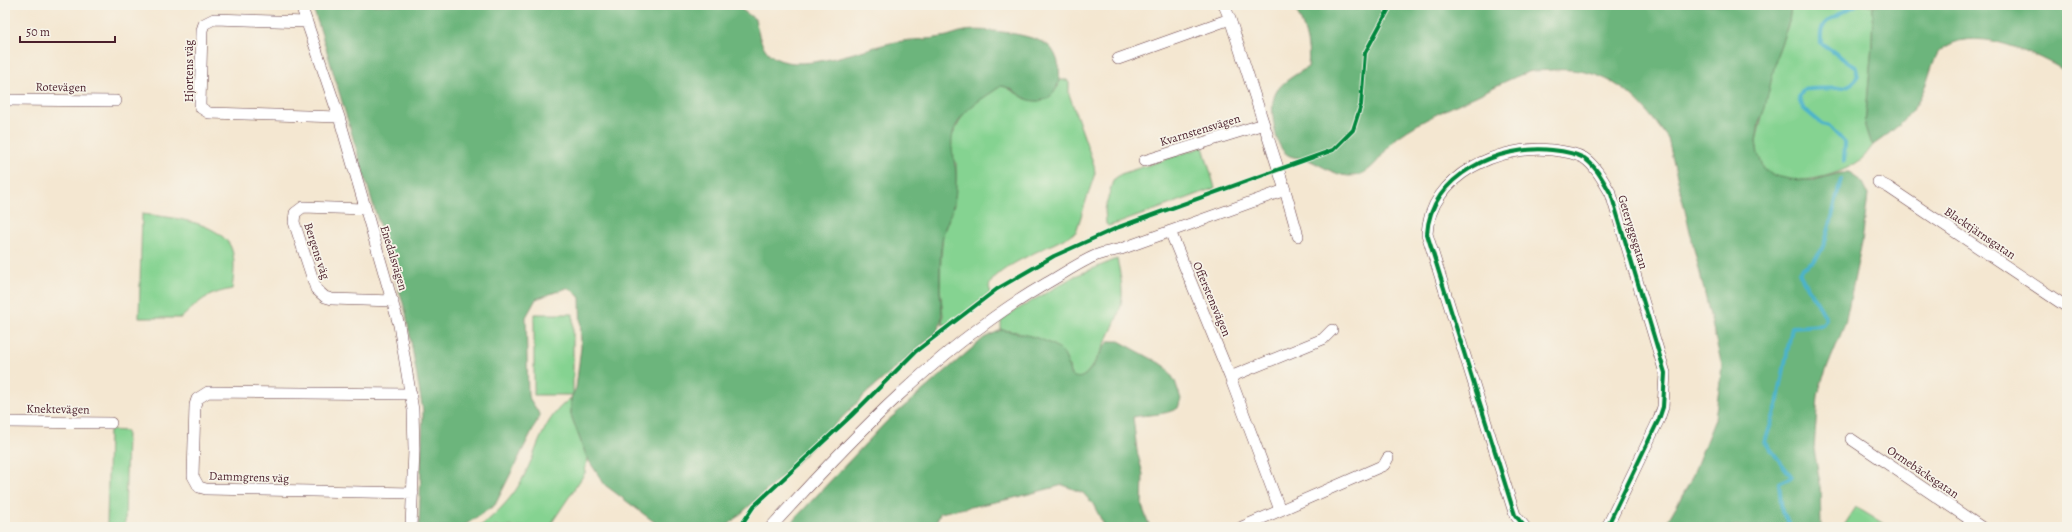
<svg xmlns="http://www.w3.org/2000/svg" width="2072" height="532" font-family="Alegreya,serif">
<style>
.green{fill:#85d391;stroke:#68795e}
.forest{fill:#6cb57b;stroke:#5b6a53}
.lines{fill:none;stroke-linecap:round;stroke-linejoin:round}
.stream{stroke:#4bb3ca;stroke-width:4}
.street-casing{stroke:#643d44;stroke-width:12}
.street{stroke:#fff;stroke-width:11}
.cycleway-casing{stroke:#f7f3e8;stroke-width:6}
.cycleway{stroke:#00873e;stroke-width:4}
.labels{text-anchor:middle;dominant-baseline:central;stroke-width:3.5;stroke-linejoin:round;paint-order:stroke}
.street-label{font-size:12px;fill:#4a1f2b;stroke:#f7f3e8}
</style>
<rect width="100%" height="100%" fill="#f7f3e8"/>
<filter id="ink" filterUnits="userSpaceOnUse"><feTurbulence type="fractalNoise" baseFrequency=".025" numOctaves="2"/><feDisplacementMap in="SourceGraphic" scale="8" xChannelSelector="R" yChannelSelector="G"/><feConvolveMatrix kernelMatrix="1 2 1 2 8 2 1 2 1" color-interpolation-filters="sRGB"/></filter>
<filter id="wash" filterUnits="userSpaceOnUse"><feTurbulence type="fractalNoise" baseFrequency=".012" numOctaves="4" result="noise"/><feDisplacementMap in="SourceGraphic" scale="16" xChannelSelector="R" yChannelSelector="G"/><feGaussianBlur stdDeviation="0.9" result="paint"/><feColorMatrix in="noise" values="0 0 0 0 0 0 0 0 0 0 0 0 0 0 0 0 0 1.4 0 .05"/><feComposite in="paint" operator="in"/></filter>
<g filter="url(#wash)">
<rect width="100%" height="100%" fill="#f4e7d1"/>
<path class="green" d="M 1791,5 L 1873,5 L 1872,45 L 1865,126 L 1869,139 L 1873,145 C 1869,150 1865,157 1859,161 C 1839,176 1783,192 1764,168 C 1758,161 1757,150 1756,141 L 1777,55 L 1789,22 Z
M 1059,80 L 1067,80 L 1069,83 L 1069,94 L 1094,165 L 1095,173 L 1076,232 C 1059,244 993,266 989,287 L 991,293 L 951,323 L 942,325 L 943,315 L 940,288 L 941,256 L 943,234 L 954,205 L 956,178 L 956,163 L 951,151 L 951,138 L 966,109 L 1001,86 L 1006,87 L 1026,99 L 1058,87 Z
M 1203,147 L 1215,188 L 1119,223 L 1108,226 L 1106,224 L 1105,209 L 1113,180 L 1121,174 Z
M 142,214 C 167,217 209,220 227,241 C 237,252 234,275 232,289 C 203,295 202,300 181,318 L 139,318 Z
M 1117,259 C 1120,273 1124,290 1121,305 C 1119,317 1092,376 1080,378 C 1076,380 1073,377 1070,374 L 1069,366 L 1017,332 L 1001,330 L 1001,321 L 1008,315 L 1075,276 Z
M 534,314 L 573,314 L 573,395 L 534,395 Z
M 571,398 L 571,415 L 587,458 L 585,473 L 549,527 L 479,527 C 496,515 515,495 524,476 C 539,447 542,419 571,398 Z
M 109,430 L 127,431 L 125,527 L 107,527 Z
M 1856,507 L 1889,527 L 1843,527 Z"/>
<path class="forest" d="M 312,5 L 735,5 L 755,19 C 759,34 760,49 775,58 C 804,74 866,47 896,42 C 911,39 927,40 942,37 C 950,36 957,32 965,31 C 984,28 1036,34 1050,47 C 1064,62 1064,98 1039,101 C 1023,103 1015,87 1001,86 C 983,99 966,106 956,126 C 946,145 957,160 956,179 C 956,188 956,198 953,206 C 951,216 945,225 943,235 C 940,251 940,267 940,284 C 939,302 947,318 936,333 L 869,391 L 788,471 L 726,527 L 661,527 L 605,485 L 587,458 L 571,415 L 571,398 L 576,388 L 581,347 L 580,298 L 574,291 L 567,288 L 536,299 L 526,317 L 528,396 L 540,415 L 495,505 L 462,527 L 419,527 L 423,411 L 406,313 L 321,32 Z
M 1294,5 L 1791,5 L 1789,22 L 1777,55 L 1765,108 L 1759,123 L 1756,141 L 1758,154 L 1764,168 L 1772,175 L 1789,179 L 1802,180 L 1814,180 L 1840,173 L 1849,173 L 1861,181 L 1868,195 L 1862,242 L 1845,324 L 1821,383 L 1818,396 L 1814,449 L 1820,483 L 1821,527 L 1664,527 L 1689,484 L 1715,419 L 1722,366 L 1668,139 C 1638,96 1608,66 1552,70 C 1544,71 1535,70 1528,72 C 1511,78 1494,87 1478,95 C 1450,108 1423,119 1398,137 C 1383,149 1375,174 1353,176 C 1338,177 1324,167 1311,161 C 1304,157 1295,159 1288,155 C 1280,150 1277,140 1275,131 C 1268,91 1275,87 1308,67 C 1311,44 1303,25 1294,5 Z
M 1873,5 L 2067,5 L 2067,72 C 2038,55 1979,26 1947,46 C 1944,48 1940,50 1938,53 C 1932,63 1930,74 1926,84 C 1916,112 1897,129 1873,145 L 1869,139 L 1865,126 L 1872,45 Z
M 1001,330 C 1017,332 1052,339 1063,353 C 1067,359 1069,367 1070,374 C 1088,390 1098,349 1110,341 L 1119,341 L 1165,366 L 1175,381 L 1181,399 L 1178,408 C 1164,416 1148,414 1133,417 L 1137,451 L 1143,474 L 1142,506 L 1150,527 L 1105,527 L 1093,504 L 1083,493 L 1063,485 L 1010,499 L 940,513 L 934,527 L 787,527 L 886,422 L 984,338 Z"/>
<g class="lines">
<path class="stream" d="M 1844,161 L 1845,143 L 1829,126 L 1822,124 L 1803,108 L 1799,98 L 1803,90 C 1822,85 1846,95 1858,77 L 1856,68 L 1821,43 C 1821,38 1820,31 1823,26 C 1829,17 1846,11 1856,5
M 1785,527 L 1789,522 L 1782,512 L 1779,483 L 1792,477 L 1765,442 L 1777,405 L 1792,327 L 1822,325 L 1826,319 C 1819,302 1806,289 1799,272 C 1805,265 1811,264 1816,258 C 1828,246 1836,197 1841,179"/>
</g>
</g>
<g filter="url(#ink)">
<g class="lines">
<defs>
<path id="street" d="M 301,5 L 339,117 L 399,325 L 413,410 L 414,450 L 411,527
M 1224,5 L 1230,19 L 1285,190 L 1298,236
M 307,22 L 214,19 L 204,24 L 202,30 L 200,104 L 201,108 L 209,113 L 339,117
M 1118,59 L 1230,19
M 5,100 L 116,101
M 1144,161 L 1264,124
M 1878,182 L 1888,187 L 2067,307
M 365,209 L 303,207 L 295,213 L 294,222 L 316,289 L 325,297 L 332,299 L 393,301
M 1170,231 L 1230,377 L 1280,510
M 1230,377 L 1323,339 L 1332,330
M 411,394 L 208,392 L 197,399 L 195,405 L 193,476 L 199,487 L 206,489 L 413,493
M 5,422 L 111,423
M 1851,439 L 1981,527
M 771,527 C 853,437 940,345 1047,283 C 1063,274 1080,262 1097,255 C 1104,252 1113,251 1121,249 L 1285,190
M 1242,527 L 1384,465 L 1388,458
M 1525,527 L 1515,515 L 1512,506 L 1427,234 C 1430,175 1500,144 1552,150 C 1562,151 1575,153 1584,158 C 1596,166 1604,182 1611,194 L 1665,373 L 1663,407 L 1659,419 L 1607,527"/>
</defs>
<use href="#street" class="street-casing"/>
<use href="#street" class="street"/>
<defs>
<path id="cycleway" d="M 740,527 L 754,506 L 851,416 L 915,352 L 997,289 L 1054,256 L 1119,227 L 1333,150 L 1353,130 L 1361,105 L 1365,53 L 1391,5
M 1525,527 L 1515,515 L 1512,506 L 1427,234 C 1430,175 1500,144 1552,150 C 1562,151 1575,153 1584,158 C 1596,166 1604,182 1611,194 L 1665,373 L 1663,407 L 1659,419 L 1607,527"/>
</defs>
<use href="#cycleway" class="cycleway-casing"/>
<use href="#cycleway" class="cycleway"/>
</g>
</g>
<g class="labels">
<g class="street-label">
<text transform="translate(189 71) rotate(-90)">Hjortens väg</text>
<text transform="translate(61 87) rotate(1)">Rotevägen</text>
<text transform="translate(1200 130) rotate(-17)">Kvarnstensvägen</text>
<text transform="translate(1633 232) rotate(73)">Geteryggsgatan</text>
<text transform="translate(1980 233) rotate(34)">Blacktjärnsgatan</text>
<text transform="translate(317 251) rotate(72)">Bergens väg</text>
<text transform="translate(394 258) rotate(73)">Enedalsvägen</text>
<text transform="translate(1212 299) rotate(67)">Offerstensvägen</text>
<text transform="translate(58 409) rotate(1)">Knektevägen</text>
<text transform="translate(1923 472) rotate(34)">Ormebäcksgatan</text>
<text transform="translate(249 477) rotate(2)">Dammgrens väg</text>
</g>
</g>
<rect width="2072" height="532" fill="none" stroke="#f7f3e8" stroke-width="20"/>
<path d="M20 36v6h95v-6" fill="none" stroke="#4a1f2b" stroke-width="2"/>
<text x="26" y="36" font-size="12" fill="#4a1f2b" stroke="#f7f3e8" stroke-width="3" paint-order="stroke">50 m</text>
</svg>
